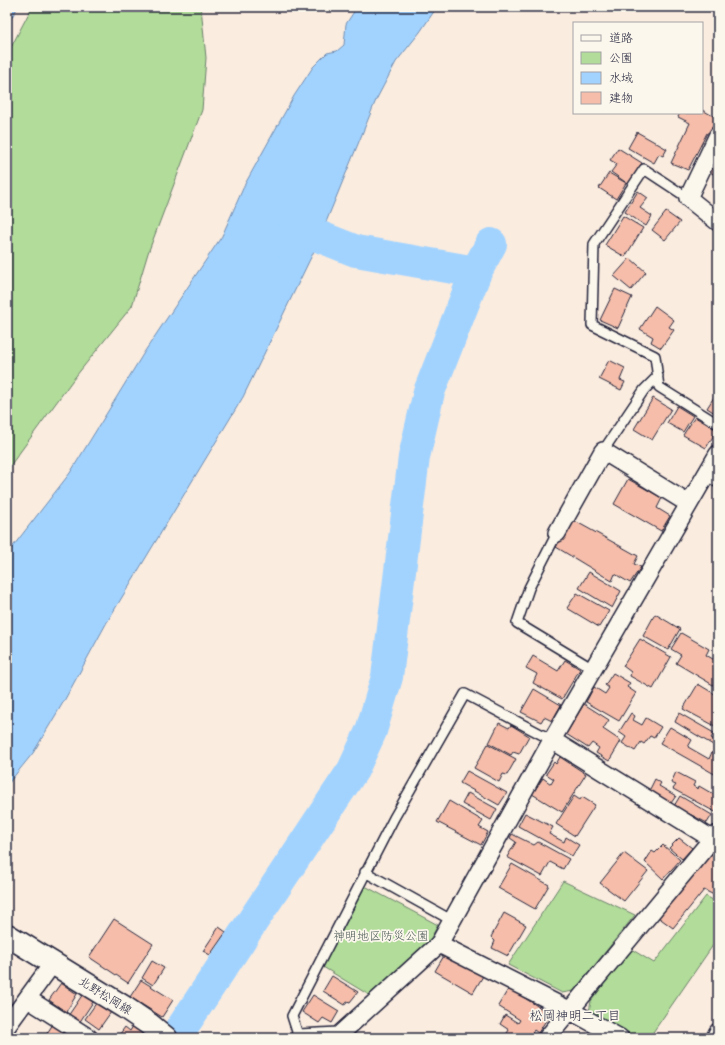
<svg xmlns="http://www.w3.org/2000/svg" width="725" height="1045" font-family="'Balsamiq Sans','Klee One',sans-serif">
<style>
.green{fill:#b1dc99;stroke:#6a7f6a}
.water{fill:#a2d3ff;stroke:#6f8cb1}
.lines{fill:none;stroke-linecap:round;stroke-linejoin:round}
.river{stroke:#a2d3ff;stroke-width:32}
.building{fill:#f6beaa;stroke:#22223b}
.service-casing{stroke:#22223b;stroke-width:12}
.minor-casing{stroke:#22223b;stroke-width:20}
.secondary-casing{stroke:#22223b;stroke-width:25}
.service{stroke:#fbf7ec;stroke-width:9}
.minor{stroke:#fbf7ec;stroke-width:17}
.secondary{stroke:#fbf7ec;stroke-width:22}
.labels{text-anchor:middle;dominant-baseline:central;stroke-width:3.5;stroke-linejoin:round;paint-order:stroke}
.park-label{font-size:12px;fill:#4d5a57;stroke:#fbf7ec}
.street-label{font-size:12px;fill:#22223b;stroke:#fbf7ec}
.neighbourhood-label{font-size:13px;fill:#22223b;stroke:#fbf7ec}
</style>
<rect width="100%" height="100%" fill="#faecdf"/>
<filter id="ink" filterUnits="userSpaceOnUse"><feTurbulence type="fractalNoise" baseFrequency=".025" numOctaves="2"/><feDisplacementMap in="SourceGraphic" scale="8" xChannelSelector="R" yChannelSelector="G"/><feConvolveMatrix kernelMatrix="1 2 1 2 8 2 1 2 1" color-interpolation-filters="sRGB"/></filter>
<g filter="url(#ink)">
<path class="green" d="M 32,7 L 201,7 L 206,58 L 202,110 L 148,253 L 132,306 L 72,381 L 7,470 L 7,55 Z
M 563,881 L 635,915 L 574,991 L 562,993 L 508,965 Z
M 365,886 L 438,925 L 426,947 L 369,995 L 323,967 Z
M 706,896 L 718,903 L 718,938 L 649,1038 L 636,1038 L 589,1012 L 591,1001 L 631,949 L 654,963 Z"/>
<path class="water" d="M 7,7 L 18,7 L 7,25 Z
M 357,7 L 437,7 L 420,32 L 396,62 L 376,100 L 315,249 L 243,397 L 107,622 L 64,701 L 33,753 L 7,785 L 7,554 L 70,473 L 145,351 L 222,236 L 245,184 L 294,96 L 313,67 L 327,53 L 337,51 L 344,45 L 346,24 Z"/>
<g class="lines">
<path class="river" d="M 283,242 L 300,229 L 356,251 L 476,272
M 175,1038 L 353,770 L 371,731 L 387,677 L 414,457 L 429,392 L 476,272 L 491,244"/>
</g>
<path class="building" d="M 702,110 L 717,118 L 710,133 L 707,133 L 688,170 L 671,163 L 690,123 L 678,117 L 680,113 L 702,113 Z
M 637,132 L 667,149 L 663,156 L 659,154 L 654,163 L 628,148 Z
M 618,148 L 642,163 L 628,184 L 611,172 L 617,164 L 610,160 Z
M 718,159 L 718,177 L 710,172 Z
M 609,173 L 626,183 L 616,199 L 599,188 Z
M 638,191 L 648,198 L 640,208 L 652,216 L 646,226 L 625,212 Z
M 666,212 L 680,222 L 665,240 L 652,230 Z
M 623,216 L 643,228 L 625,257 L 605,245 Z
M 630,258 L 646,272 L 631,290 L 614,276 Z
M 615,289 L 632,297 L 618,328 L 600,320 Z
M 655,306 L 674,320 L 669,327 L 674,330 L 661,348 L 651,342 L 653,337 L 640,329 Z
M 609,360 L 625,368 L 620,380 L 625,382 L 621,390 L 599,379 Z
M 716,394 L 718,396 L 718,415 L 707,408 Z
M 653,398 L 671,409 L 652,440 L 634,429 Z
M 677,406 L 693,416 L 683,432 L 667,423 Z
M 695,417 L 717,430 L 706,448 L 683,435 Z
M 628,479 L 662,498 L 657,508 L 670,516 L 661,531 L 614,504 Z
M 573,520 L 638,556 L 634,564 L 641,567 L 630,583 L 615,574 L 612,581 L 556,547 Z
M 589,572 L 621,591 L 612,608 L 579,588 Z
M 577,593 L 609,611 L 599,627 L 567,608 Z
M 655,614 L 680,629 L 668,650 L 643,636 Z
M 681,633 L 709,649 L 706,655 L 718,662 L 718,684 L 717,683 L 713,685 L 676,663 L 681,655 L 671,649 Z
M 640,639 L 671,657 L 653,689 L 630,676 L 631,672 L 623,666 Z
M 533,656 L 558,671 L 565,660 L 580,669 L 562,699 L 533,683 L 537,674 L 526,668 Z
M 613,673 L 630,683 L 627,687 L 636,693 L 619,721 L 586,702 L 594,687 L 605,694 L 609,688 L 605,685 Z
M 698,684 L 718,696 L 717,727 L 683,709 Z
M 534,689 L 561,705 L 552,721 L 544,717 L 541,722 L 521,712 Z
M 584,704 L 609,720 L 603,729 L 621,741 L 609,761 L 596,753 L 599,748 L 592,743 L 588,748 L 566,734 Z
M 631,713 L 635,716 L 633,720 L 642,725 L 646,718 L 661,727 L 654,738 L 650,736 L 644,744 L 641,742 L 635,751 L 622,743 L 626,737 L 619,732 Z
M 679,713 L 714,733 L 711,738 L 718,742 L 718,748 L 675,722 Z
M 499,723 L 509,728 L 511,725 L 529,736 L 519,754 L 513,752 L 511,755 L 489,743 Z
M 670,727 L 692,740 L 688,747 L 709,759 L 712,752 L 718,755 L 718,776 L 660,743 Z
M 488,744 L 516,759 L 507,775 L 503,774 L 499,782 L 474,768 Z
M 560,757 L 586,774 L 562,812 L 532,794 L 543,778 L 551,784 L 554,779 L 546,774 L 554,762 L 556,764 Z
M 467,771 L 507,793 L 499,805 L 460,783 Z
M 676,772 L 695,782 L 693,786 L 698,789 L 699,786 L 718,797 L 718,807 L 715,812 L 673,789 L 676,785 L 671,783 Z
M 655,779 L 661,783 L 659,786 L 676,796 L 671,803 L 649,791 Z
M 468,793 L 497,809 L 491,820 L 462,804 Z
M 574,796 L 580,800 L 582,797 L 595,805 L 575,836 L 556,824 Z
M 680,796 L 712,815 L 707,823 L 674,806 Z
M 449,801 L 483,821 L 479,827 L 488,832 L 481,845 L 437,822 Z
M 525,813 L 553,827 L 549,834 L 564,842 L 566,837 L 579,845 L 572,856 L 518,826 Z
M 512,834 L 534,845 L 538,842 L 569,859 L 563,869 L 550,862 L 542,876 L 507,857 L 516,842 L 510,838 Z
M 679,838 L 692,848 L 682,859 L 669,848 Z
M 663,845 L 680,860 L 663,879 L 645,862 L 652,851 L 655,853 Z
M 716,848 L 718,850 L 718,897 L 704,890 L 673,928 L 658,917 Z
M 624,853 L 648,871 L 624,901 L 600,883 Z
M 512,864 L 549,885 L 535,909 L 498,888 Z
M 504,913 L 526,925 L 508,956 L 492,948 L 495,941 L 491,937 Z
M 114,919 L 153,944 L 128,983 L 89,957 Z
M 219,927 L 226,932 L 210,955 L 203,951 Z
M 445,954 L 483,976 L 473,993 L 435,971 Z
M 152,961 L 164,968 L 153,985 L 142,978 Z
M 332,976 L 358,992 L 350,1002 L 347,1001 L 345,1005 L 323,991 Z
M 141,980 L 173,1000 L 162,1017 L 130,997 Z
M 61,983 L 77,994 L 66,1012 L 49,1000 Z
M 509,988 L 550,1014 L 538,1033 L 534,1030 L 529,1038 L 504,1038 L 509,1030 L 500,1024 L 505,1015 L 518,1023 L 520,1020 L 498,1006 Z
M 83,994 L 93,1002 L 79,1023 L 68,1016 Z
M 313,995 L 339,1011 L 332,1023 L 323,1018 L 319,1023 L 302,1012 Z
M 97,1002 L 111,1012 L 99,1029 L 85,1019 Z
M 53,1024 L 66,1033 L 62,1038 L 44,1038 Z
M 133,1026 L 151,1038 L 117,1038 L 125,1027 L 130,1031 Z"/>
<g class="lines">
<defs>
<path id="service" d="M 688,198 L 644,169 L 594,244 L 592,325 L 655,356 L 659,387 L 718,424
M 603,451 L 644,390 L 658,376
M 706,475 L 718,483
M 557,533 L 529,588 L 517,623 L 593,669
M 365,872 L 453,921
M 299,1038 L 292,1016 L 394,818 L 465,694 L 552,740"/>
<path id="minor" d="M 718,135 L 688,198 L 718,222
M 557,533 L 603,451 L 689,504
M 552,740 L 712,839
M 439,944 L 571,1011 L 620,1038
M 28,999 L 89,1038
M 7,1026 L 53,963
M 338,1036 L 439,944 L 552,740 L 718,454
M 299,1038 L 338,1036 L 341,1038
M 547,1038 L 712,839 L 718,834
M 715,1038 L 718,1032"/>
<path id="secondary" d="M 7,935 L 124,1007 L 149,1024 L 166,1038"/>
</defs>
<use href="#service" class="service-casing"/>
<use href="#minor" class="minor-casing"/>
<use href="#secondary" class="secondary-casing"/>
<use href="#service" class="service"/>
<use href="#minor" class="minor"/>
<use href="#secondary" class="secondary"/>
</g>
</g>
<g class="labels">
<g class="park-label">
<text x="381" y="936">神明地区防災公園</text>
</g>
<g class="street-label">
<text transform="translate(105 996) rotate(32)">北野松岡線</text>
</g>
<g class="neighbourhood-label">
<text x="575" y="1016">松岡神明二丁目</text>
</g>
</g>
<rect width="725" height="1045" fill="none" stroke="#fbf7ec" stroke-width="24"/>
<rect x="12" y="12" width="701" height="1021" fill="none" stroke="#22223b" stroke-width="1.5" filter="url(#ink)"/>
<rect x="573" y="22" width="130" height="92" fill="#fbf7ec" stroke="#a4a2a5"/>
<rect x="581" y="35" width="20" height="6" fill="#fbf7ec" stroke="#a4a2a5"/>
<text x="609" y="42" font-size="12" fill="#22223b">道路</text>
<rect x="581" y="52" width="20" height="12" fill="#b1dc99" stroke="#a4a2a5"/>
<text x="609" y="62" font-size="12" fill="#22223b">公園</text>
<rect x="581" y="72" width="20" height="12" fill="#a2d3ff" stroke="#a4a2a5"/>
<text x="609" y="82" font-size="12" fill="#22223b">水域</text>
<rect x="581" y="92" width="20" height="12" fill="#f6beaa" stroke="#a4a2a5"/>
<text x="609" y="102" font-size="12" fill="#22223b">建物</text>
</svg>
